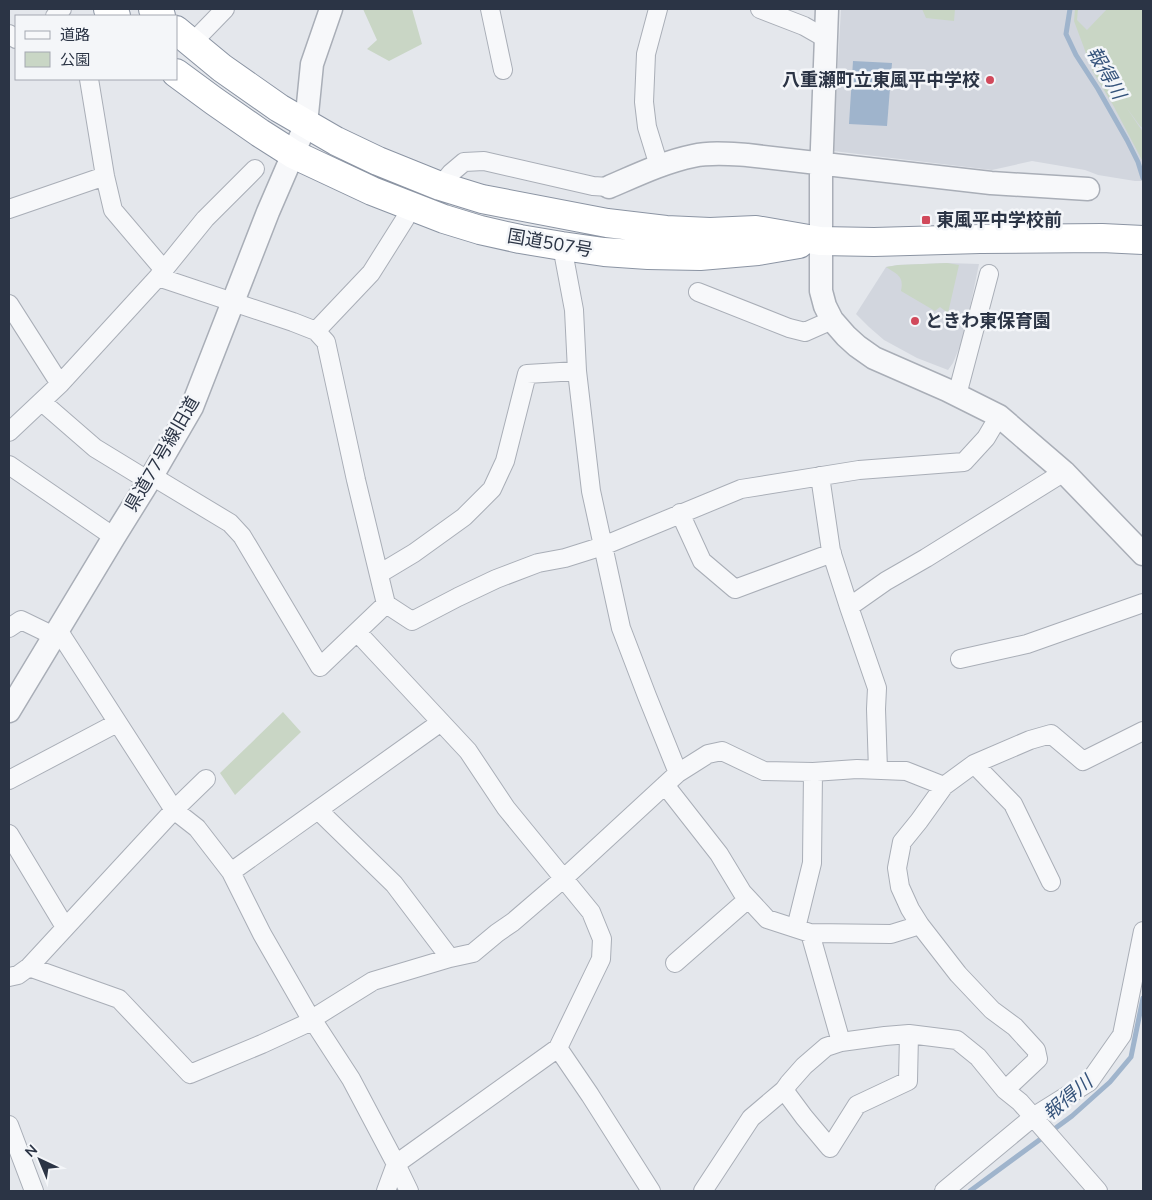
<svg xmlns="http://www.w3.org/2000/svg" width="1152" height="1200" font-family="'Nunito Sans','Noto Sans JP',sans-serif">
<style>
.built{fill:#d2d6de}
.green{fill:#c9d6c5}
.water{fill:#9fb4cc}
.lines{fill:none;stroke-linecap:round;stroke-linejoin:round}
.stream{stroke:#9fb4cc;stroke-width:5}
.minor-casing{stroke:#a9aeb7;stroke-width:20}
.tertiary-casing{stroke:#a9aeb7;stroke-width:25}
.trunk-casing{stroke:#8b94a3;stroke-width:30}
.minor{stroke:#f7f8fa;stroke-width:18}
.tertiary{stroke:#f7f8fa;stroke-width:22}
.trunk{stroke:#fff;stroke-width:28}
.poi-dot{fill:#d1495b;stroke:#f4f6f9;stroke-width:2}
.labels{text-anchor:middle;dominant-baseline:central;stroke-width:5;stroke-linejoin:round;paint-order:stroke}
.poi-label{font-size:18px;font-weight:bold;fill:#2b3445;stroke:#f4f6f9;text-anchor:start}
.street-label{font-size:18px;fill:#2b3445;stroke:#f4f6f9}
.water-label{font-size:19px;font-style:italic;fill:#34527a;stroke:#f4f6f9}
</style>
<rect width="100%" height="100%" fill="#e4e7ec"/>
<path class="built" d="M 841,9 L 1143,9 L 1143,181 L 1135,181 L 1098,175 L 1085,170 L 1032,161 L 992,170 L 833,151 Z
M 947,263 L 979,264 L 964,336 L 953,363 L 948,370 L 917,358 L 884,340 L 869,327 L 856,314 L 886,267 L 898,265 Z"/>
<path class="green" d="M 363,9 L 412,9 L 422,44 L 389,61 L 367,49 L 377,40 Z
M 922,9 L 955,9 L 954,21 L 926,18 Z
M 1075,9 L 1078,9 L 1077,20 L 1087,30 L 1107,9 L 1143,9 L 1143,128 L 1140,126 L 1126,107 L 1143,132 L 1143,162 L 1113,105 L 1093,72 L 1074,21 Z
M 947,263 L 959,265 L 948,313 L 940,307 L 935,311 L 901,291 C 904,276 898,275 886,267 L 898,265 Z
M 283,712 L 301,732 L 235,795 L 220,773 Z"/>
<path class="water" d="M 853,61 L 892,63 L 887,126 L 849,124 Z"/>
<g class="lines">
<path class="stream" d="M 1070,9 L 1066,34 L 1076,55 L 1098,89 L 1127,140 L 1138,162 L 1143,178
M 970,1191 L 1072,1116 L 1110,1082 L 1131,1057 L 1143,998"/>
<defs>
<path id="minor" d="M 490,9 L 503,70
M 658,9 L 646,54 L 644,102 L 647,127 L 659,166
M 760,9 L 804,26 L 825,38
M 55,16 L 62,9
M 9,34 L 16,39
M 191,44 L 225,9
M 89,79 L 105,176 L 113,210 L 164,270
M 440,186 L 451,173 L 464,162 L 484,161 L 593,186 L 609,187
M 9,209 L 105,176
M 562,246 L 574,310 L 577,371 L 591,491 L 621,628 L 647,696 L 678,773
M 158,277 L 293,322 L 316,331 L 326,342 L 356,480 L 386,604 L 412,621 L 458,597 L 496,579 L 538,563 L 565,558 L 603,546 L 741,489 L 859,470 L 964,462 L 986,438 L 999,416
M 698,292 L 789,328 L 805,332 L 832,320
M 9,304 L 60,384
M 316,331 L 371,273 L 405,219 L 411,206
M 957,395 L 989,274
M 42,402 L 95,448 L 149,481
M 9,432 L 60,384 L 158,277 L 205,219 L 255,169
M 9,465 L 114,537
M 152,476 L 230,523 L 242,536 L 320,667 L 386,604
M 820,476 L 831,551 L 849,607 L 886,581 L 926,558 L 1064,472
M 680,513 L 702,561 L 735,589 L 832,553
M 379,574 L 414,553 L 464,517 L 492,489 L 505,461 L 527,374 L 577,371
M 849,607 L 877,688 L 876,709 L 878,770
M 9,628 L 21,620 L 54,636
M 357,632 L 468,751 L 506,808 L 591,912 L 602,939 L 601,959 L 558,1048 L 396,1164 L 386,1191
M 960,659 L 1027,644 L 1143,603
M 974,764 L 1013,804 L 1051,882
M 9,780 L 117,723
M 665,785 L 719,854 L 742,892 L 767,919 L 810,933 L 841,1042
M 318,810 L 394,884 L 450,958
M 9,834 L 65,927
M 231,872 L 441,722
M 920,925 L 958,974 L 992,1010 L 1015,1027 L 1036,1050 L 1038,1059 L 1005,1090
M 796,928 L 812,863 L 813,772
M 810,933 L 891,934 L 920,925 L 910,909 L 900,887 L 897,868 L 902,842 L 919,821 L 944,786
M 675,963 L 748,899
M 29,967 L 119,999 L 190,1074 L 262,1044 L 312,1021 L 262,934 L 231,872 L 197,828 L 174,810 L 58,630
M 9,977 L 18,975 L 29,967 L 174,810 L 206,779
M 558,1048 L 590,1095 L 651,1191
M 784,1090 L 804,1117 L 830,1148 L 857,1105 L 908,1081 L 909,1034
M 9,1125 L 34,1191
M 409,1191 L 396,1164 L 351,1079 L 312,1019 L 373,981 L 450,958 L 473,953 L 497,933 L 513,922 L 563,879 L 678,773 L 708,754 L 722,751 L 764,771 L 813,772 L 857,769 L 906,771 L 944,786 L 974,764 L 1030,740 L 1051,734 L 1083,761 L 1143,731
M 703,1191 L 751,1118 L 784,1090 L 789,1083 L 804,1066 L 826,1047 L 841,1042 L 885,1036 L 909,1034 L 957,1040 L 978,1057 L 1005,1090 L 1020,1102 L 1098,1191
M 944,1191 L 1033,1117 L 1089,1082 L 1122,1035 L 1143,931"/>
<path id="tertiary" d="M 827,9 L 821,175 L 821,291 L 825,306 L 832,320 L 846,336 L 857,346 L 874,358 L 947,390 L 999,416 L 1064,472 L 1143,554
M 609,187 C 637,175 664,162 693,156 C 711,152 730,154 747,155 L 991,183 L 1088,189
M 9,711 L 114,537 L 152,476 L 192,407 L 268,212 L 306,124 L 312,64 L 331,9"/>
<path id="trunk" d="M 108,9 L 116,16
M 153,9 L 161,16
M 176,30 L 222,68 L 279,108 L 336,141 L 378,161 L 440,186 L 482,199 L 607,223 L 666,230 L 710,232 L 756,230 L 820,241 L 874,242 L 980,239 L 1102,238 L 1143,240
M 176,73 L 214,101 L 260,133 L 293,154 L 372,191 L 444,219 L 480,230 L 520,239 L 562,246 L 604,252 L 648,255 L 700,256 L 758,251 L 799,244"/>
</defs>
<use href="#minor" class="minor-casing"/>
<use href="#tertiary" class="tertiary-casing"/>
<use href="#trunk" class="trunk-casing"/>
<use href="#minor" class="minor"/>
<use href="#tertiary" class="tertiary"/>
<use href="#trunk" class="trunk"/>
</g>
<g class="poi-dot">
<circle cx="990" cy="80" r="5"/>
<rect x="921" y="215" width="10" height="10" rx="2.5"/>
<circle cx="915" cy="321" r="5"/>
</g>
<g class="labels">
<g class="poi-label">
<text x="980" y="80" text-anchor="end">八重瀬町立東風平中学校</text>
<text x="936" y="220">東風平中学校前</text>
<text x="925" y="321">ときわ東保育園</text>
</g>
<g class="street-label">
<text transform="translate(550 243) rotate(10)">国道507号</text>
<text transform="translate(162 454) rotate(-60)">県道77号線旧道</text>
</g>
<g class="water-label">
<text transform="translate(1106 73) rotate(60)">報得川</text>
<text transform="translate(1068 1098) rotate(-40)">報得川</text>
</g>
</g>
<rect width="1152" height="1200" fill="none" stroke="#2b3445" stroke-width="20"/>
<rect x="15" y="15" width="162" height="65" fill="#f4f6f9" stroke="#a4a8b1"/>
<rect x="25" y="31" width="25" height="8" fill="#f7f8fa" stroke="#a4a8b1"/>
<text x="60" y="40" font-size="15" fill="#2b3445">道路</text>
<rect x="25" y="52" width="25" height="15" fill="#c9d6c5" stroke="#a4a8b1"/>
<text x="60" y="65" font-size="15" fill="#2b3445">公園</text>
<g transform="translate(40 1160) rotate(316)" stroke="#f4f6f9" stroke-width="4" paint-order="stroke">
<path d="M0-4L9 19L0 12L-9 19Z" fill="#2b3445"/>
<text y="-8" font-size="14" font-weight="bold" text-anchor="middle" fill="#2b3445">N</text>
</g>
</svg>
